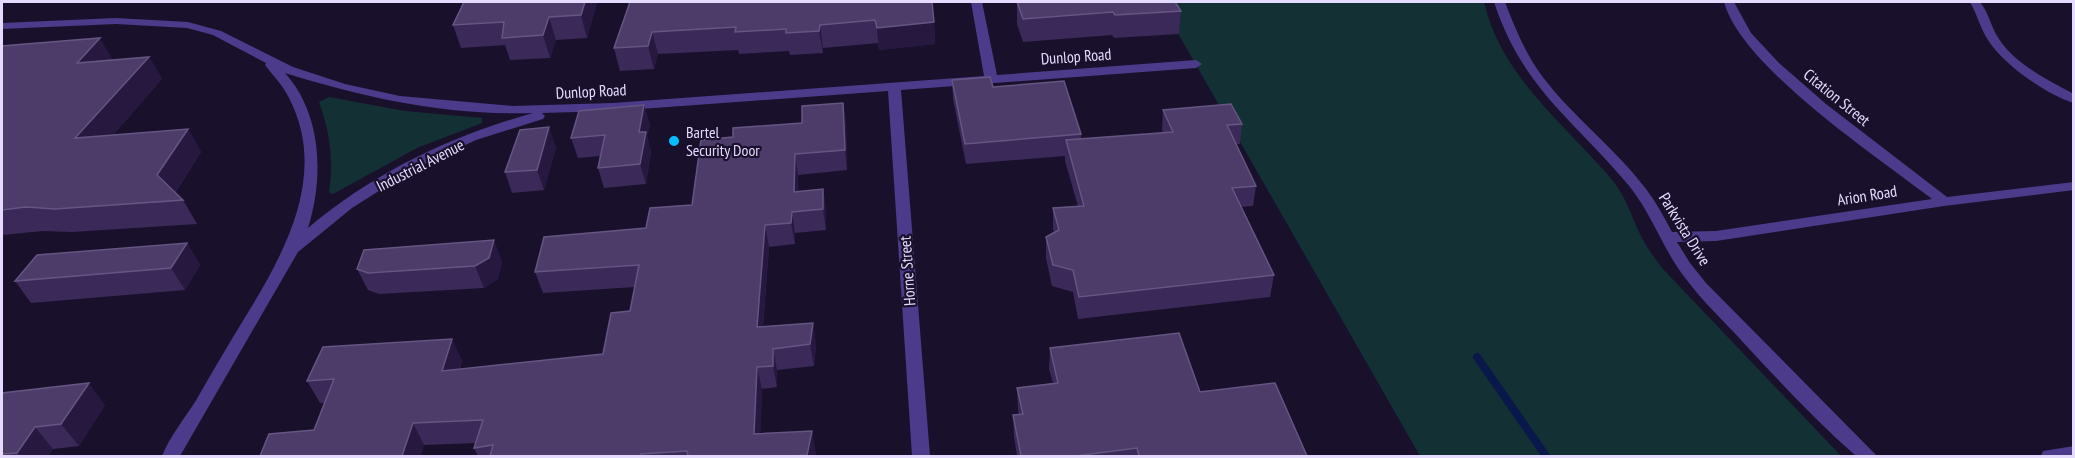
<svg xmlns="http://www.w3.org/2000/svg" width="2075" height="458" font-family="'PT Sans Narrow',sans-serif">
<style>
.green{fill:#133135}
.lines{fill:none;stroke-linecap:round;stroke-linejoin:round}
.stream{stroke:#0a174a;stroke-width:8}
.street{fill:#4b3b8a;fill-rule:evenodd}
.wall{fill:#3b2959}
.shaded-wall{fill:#26183f}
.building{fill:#4d3c6a;stroke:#655582;stroke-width:1.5}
.poi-dot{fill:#06bdff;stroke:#19112b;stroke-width:2}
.labels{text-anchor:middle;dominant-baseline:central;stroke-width:4.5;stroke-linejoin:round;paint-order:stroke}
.street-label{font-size:16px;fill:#e5daff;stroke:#19112b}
.poi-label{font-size:16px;fill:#e5daff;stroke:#19112b;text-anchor:start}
</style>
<rect width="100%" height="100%" fill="#19112b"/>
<path class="green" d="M 1160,2 L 1484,2 C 1501,77 1566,125 1613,181 C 1625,196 1630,212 1638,230 C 1644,244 1653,256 1662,268 L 1841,456 L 1420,456 Z
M 329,97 L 405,111 L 482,118 L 482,123 L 417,148 L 333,194 L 329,192 C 334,161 330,132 319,102 Z"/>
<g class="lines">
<path class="stream" d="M 1477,357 L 1546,456"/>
<path class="street" d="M 971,2 L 982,2 L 997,75 L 1196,60 L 1202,64 L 1196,68 L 901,90 L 930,456 L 912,456 L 888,91 L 613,111 L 542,113 L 545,116 L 543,119 L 476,140 L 412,170 L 352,208 L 298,252 L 180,456 L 162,456 C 169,438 184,419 195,402 C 211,374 227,347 244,319 C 284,254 329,175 289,98 C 283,85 273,76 265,65 L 266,63 L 213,35 L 187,28 L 116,24 L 2,29 L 2,23 L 116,18 L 188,22 L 221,31 L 293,67 L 345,84 L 400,96 L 513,106 L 613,103 L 984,76 ZM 285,73 C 365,98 448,116 533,113 C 451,136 373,173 308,228 C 324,177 322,114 285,73 Z
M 1494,2 L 1505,2 C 1515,28 1525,53 1542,76 C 1573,117 1615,148 1646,189 C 1656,202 1664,217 1672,232 L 1716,231 L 1932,199 C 1876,156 1742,67 1724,2 L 1734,2 L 1751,33 L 1779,63 L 1826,104 L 1947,197 L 2074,182 L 2074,190 L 1944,206 L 1716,241 L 1677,242 L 1690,263 L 1706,283 L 1877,456 L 1856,456 C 1815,420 1778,380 1741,340 C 1723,320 1702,301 1686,279 C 1663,250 1653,216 1630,187 C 1575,120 1523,90 1494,2 Z
M 1970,2 L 1980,2 C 1989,13 1991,27 1999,39 C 2016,65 2047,79 2074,94 L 2074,103 C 2047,95 2006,66 1990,43 C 1981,31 1977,14 1970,2 Z
M 2074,446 L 2074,456 L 2041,456 L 2043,451 Z"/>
</g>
<path class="wall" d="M 464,2 L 597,2 L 587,38 L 556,40 L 550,58 L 510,60 L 505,45 L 461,48 L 453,25 Z
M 630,2 L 934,22 L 935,44 L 879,50 L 878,43 L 823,48 L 823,53 L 790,55 L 789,51 L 739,54 L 738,50 L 658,54 L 654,69 L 620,71 L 614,48 Z
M 1017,2 L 1181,11 L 1179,34 L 1114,38 L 1112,35 L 1023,42 L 1017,24 Z
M 2,46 L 113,60 L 112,60 L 149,57 L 162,79 L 113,135 L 188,129 L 201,152 L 175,193 L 183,200 L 197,224 L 72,232 L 43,231 L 2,235 Z
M 952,80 L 993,87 L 1081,134 L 1081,139 L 1163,133 L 1162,130 L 1163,110 L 1242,124 L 1240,144 L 1236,144 L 1256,186 L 1253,206 L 1241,207 L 1274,275 L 1270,297 L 1078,319 L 1073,292 L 1052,286 L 1046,258 L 1046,237 L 1054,233 L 1053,229 L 1053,208 L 1078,206 L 1065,161 L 1065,156 L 966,164 L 953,99 Z
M 843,103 L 846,123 L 847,170 L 798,175 L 798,191 L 823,189 L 826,210 L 826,230 L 795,233 L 795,244 L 769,247 L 763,327 L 816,345 L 814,366 L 777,370 L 777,387 L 762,389 L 760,434 L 816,453 L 815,456 L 478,456 L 474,448 L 475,443 L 424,445 L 314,430 L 325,403 L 320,403 L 307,381 L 462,360 L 460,369 L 603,354 L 630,311 L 635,287 L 543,293 L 535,272 L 646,228 L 692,205 L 733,137 L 802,123 Z
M 644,105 L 650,125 L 647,136 L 651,152 L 646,184 L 604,188 L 598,168 L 600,156 L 578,158 L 571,138 Z
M 556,147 L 544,190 L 512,193 L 505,172 Z
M 187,243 L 200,265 L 185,290 L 31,303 L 15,281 Z
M 502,261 L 498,279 L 484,288 L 379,294 L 368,290 L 357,269 Z
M 1050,348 L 1200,392 L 1307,456 L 1017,456 L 1014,437 L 1013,415 L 1019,415 L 1018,409 L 1017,388 L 1053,383 L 1049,369 Z
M 2,393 L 105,405 L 79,446 L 53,449 L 48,456 L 2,456 Z"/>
<path class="shaded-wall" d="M 585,2 L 597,2 L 587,38 L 581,15 Z
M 549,17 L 556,40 L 550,58 L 543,35 Z
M 934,22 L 935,44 L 879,50 L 877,28 Z
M 820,25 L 823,48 L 823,53 L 819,31 Z
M 652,32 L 658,54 L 654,69 L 648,46 Z
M 100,38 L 113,60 L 90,85 L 77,63 Z
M 149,57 L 162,79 L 90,161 L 75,138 Z
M 843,103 L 846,123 L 847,170 L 845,150 Z
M 644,105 L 650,125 L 647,136 L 651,152 L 646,184 L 640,164 L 639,132 Z
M 549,127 L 556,147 L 544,190 L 537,170 Z
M 188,129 L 201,152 L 171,198 L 157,175 Z
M 795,154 L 798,175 L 797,212 L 794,192 Z
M 823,189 L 826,210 L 826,230 L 823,209 Z
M 792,212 L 795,233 L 795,244 L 791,223 Z
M 765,225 L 769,247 L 761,349 L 757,327 Z
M 494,240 L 502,261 L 498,279 L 484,288 L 475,266 Z
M 187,243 L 200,265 L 185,290 L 171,268 Z
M 813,323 L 816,345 L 814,366 L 810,344 Z
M 452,339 L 462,360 L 453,392 L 442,371 Z
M 773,349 L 777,370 L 777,387 L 773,366 Z
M 757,367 L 762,389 L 760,456 L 754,434 Z
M 89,383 L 105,405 L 79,446 L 61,424 Z
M 413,423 L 424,445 L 421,456 L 402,456 Z
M 35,427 L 53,449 L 48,456 L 21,456 L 17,453 Z
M 812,431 L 816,453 L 815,456 L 807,456 Z"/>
<path class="building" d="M 464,2 L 585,2 L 581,15 L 549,17 L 543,35 L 502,38 L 504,22 L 453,25 Z
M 630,2 L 932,2 L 934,22 L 877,28 L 875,20 L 820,25 L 819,31 L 786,33 L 786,29 L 735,32 L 736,27 L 652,32 L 648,46 L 614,48 Z
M 1017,2 L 1175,2 L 1181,11 L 1115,15 L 1113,12 L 1023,19 Z
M 100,38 L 77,63 L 149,57 L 75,138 L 188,129 L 157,175 L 183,200 L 55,209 L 26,207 L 2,210 L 2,46 Z
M 990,77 L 993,87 L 1064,81 L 1081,134 L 965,144 L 952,80 Z
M 843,103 L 845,150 L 795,154 L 794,192 L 823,189 L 823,209 L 792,212 L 791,223 L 765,225 L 757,327 L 813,323 L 810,344 L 773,349 L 773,366 L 757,367 L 754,434 L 812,431 L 807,455 L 793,456 L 688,456 L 687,451 L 641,454 L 641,456 L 490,456 L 493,445 L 474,448 L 483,420 L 413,423 L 402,456 L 260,456 L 269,434 L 314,430 L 334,379 L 307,381 L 323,347 L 452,339 L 442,371 L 603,354 L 611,313 L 630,311 L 639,265 L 535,272 L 544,237 L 646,228 L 650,208 L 692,205 L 701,140 L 733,137 L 733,128 L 802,123 L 802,106 Z
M 1231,104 L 1242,124 L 1227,125 L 1256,186 L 1232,188 L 1274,275 L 1079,297 L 1073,270 L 1053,265 L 1046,237 L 1059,230 L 1053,208 L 1084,206 L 1066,140 L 1173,132 L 1163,110 Z
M 644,105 L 639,132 L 646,132 L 640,164 L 598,168 L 605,135 L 571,138 L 579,111 Z
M 549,127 L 537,170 L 505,172 L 520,130 Z
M 494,240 L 489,258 L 475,266 L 368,273 L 357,269 L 364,250 Z
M 187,243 L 171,268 L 15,281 L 37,255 Z
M 1179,333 L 1200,392 L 1275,383 L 1307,456 L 1139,456 L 1137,448 L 1075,456 L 1021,456 L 1013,415 L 1023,414 L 1017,388 L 1058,383 L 1050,348 Z
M 89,383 L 61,424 L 35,427 L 17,453 L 2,454 L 2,393 Z"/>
<circle class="poi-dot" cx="674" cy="141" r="6"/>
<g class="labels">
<g class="street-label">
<text transform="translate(1076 56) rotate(-4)">Dunlop Road</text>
<text transform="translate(591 91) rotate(-3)">Dunlop Road</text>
<text transform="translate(1837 97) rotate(39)">Citation Street</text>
<text transform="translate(420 165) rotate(-27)">Industrial Avenue</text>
<text transform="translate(1867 195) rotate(-9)">Arion Road</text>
<text transform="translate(1685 229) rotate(58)">Parkvista Drive</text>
<text transform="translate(907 271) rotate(-94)">Horne Street</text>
</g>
<g class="poi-label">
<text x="686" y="132">Bartel<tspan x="686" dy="18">Security Door</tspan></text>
</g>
</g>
<rect width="2075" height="458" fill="none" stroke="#e5daff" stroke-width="6"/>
</svg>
